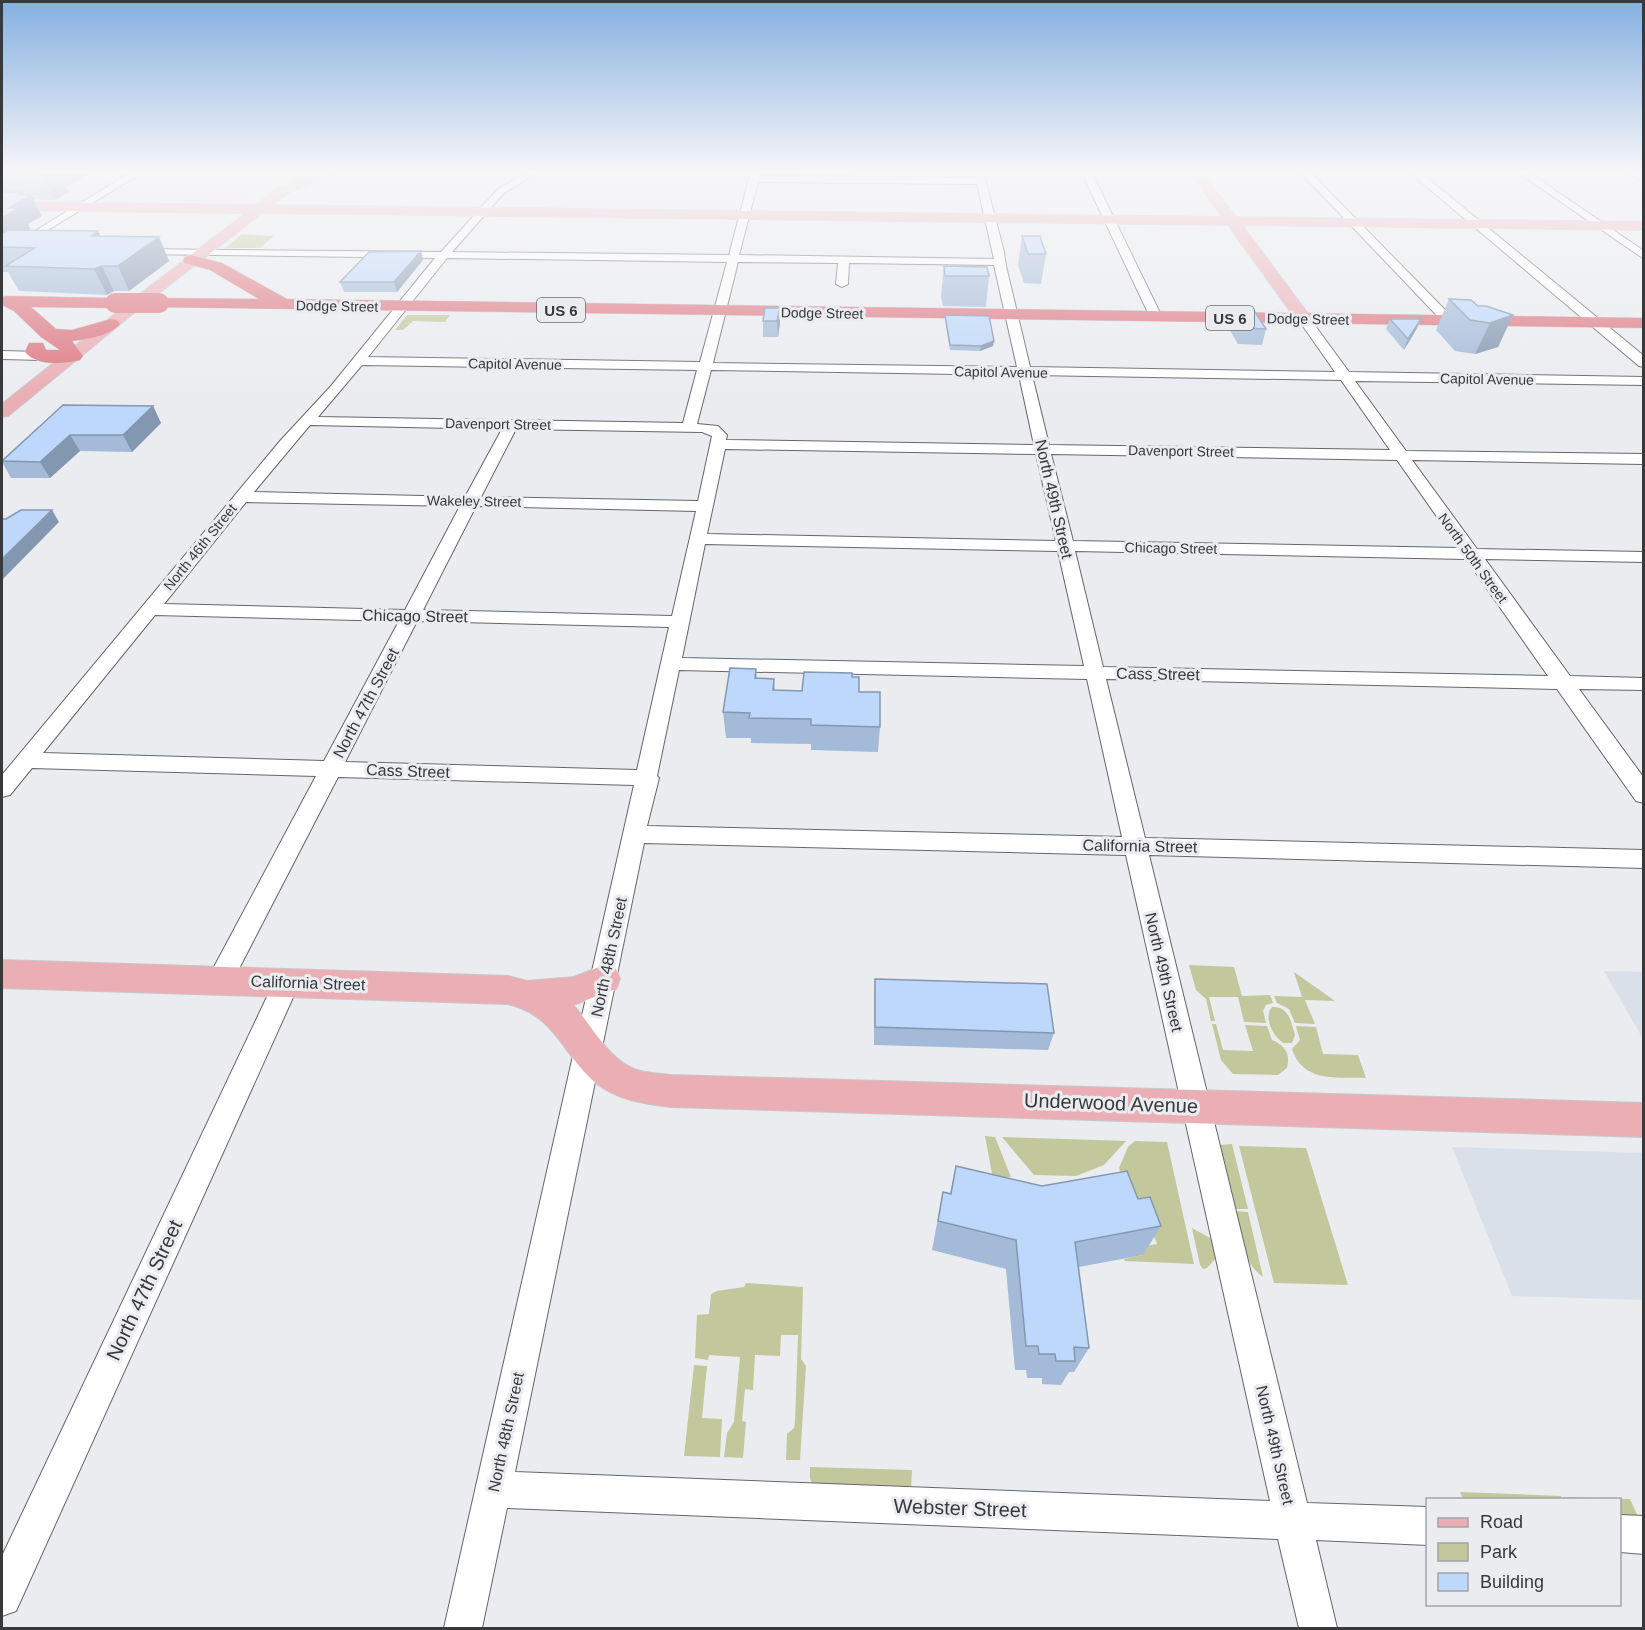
<svg xmlns="http://www.w3.org/2000/svg" width="1645" height="1630" font-family="Arial,sans-serif">
<style>
.built{fill:#d9e0e9}
.education{fill:#f4dbe2}
.green{fill:#c2c89b}
.lines{fill:none;stroke-linecap:round;stroke-linejoin:round}
.minor-casing{stroke:#64676a;stroke-width:2}
.major-casing{stroke:#c7c8c8;stroke-width:2}
.highway-casing{stroke:#c7c8c8;stroke-width:1}
.minor{fill:#fff;fill-rule:evenodd}
.major{fill:#ebaeb4;fill-rule:evenodd}
.highway{fill:#de7882;fill-rule:evenodd}
.highway-bridge-casing{stroke:#c7c8c8;stroke-width:20;stroke-linecap:butt}
.highway-bridge{stroke:#de7882;stroke-width:20}
.wall{fill:#a3bad8}
.shaded-wall{fill:#8497b0}
.building{fill:#bdd8fb;stroke:#8497b0;stroke-width:1.5}
.labels{text-anchor:middle;dominant-baseline:central;stroke-width:6;stroke-linejoin:round;paint-order:stroke}
.far-street-label{font-size:14px;fill:#37393a;stroke:#eaecf0}
.shield{fill:#eaecf0;stroke:#6d6f71;stroke-width:1.5}
.shield-label{font-size:15px;font-weight:bold;fill:#37393a}
.street-label{font-size:16px;fill:#37393a;stroke:#eaecf0}
.near-street-label{font-size:20px;fill:#37393a;stroke:#eaecf0}
</style>
<rect width="100%" height="100%" fill="#eaecf0"/>
<path class="built" d="M 1604,971 L 1643,972 L 1643,1039 Z
M 1452,1147 L 1643,1153 L 1643,1300 L 1512,1296 Z"/>
<path class="education" d="M 2,171 L 312,171 L 231,202 L 94,204 L 2,204 Z"/>
<path class="green" d="M 242,234 L 274,236 L 260,248 L 225,248 Z
M 407,315 L 450,315 L 445,322 L 413,321 L 403,330 L 395,330 Z
M 1189,965 L 1234,967 L 1242,996 L 1270,995 L 1273,1003 L 1266,1005 L 1263,1011 L 1266,1023 L 1244,1022 L 1238,997 L 1209,997 L 1215,1021 L 1211,1021 L 1206,999 L 1196,990 Z
M 1294,972 L 1335,1001 L 1305,1000 L 1315,1024 L 1295,1023 L 1289,1009 L 1277,1003 L 1274,996 L 1302,997 Z
M 1272,1007 C 1289,1006 1291,1022 1295,1035 L 1292,1043 L 1284,1043 C 1273,1037 1263,1017 1272,1007 Z
M 1212,1024 L 1216,1024 L 1223,1050 L 1253,1051 L 1245,1025 L 1267,1026 L 1272,1040 C 1284,1045 1291,1053 1287,1068 L 1278,1075 L 1233,1074 L 1221,1060 Z
M 1296,1026 L 1316,1027 L 1323,1054 L 1358,1055 L 1366,1078 C 1337,1077 1303,1083 1292,1049 L 1300,1040 Z
M 985,1136 L 995,1137 L 1011,1177 L 993,1179 Z
M 1002,1137 L 1126,1141 L 1104,1165 L 1076,1176 L 1034,1175 Z
M 1135,1141 L 1167,1142 L 1194,1264 L 1125,1261 L 1124,1259 L 1143,1255 L 1140,1247 L 1157,1244 L 1145,1212 L 1130,1196 L 1119,1168 L 1128,1147 Z
M 1232,1144 L 1248,1209 L 1234,1209 L 1219,1145 Z
M 1239,1146 L 1306,1148 L 1348,1285 L 1274,1283 Z
M 1235,1211 L 1248,1212 L 1263,1277 C 1242,1262 1240,1234 1235,1211 Z
M 1192,1228 L 1212,1239 L 1217,1257 L 1207,1268 L 1203,1269 L 1200,1265 Z
M 746,1283 L 803,1287 L 801,1359 L 806,1366 L 800,1460 L 786,1460 L 787,1434 L 794,1428 L 795,1422 L 798,1335 L 781,1335 L 780,1356 L 755,1355 L 753,1390 L 745,1389 L 742,1421 L 746,1422 L 743,1458 L 724,1457 L 727,1433 L 734,1422 L 740,1357 L 709,1355 L 708,1360 L 695,1358 L 697,1315 L 709,1314 L 711,1294 L 717,1291 L 744,1287 Z
M 694,1365 L 707,1366 L 702,1418 L 722,1419 L 720,1457 L 684,1456 Z
M 810,1467 L 912,1470 L 911,1489 L 813,1486 L 810,1478 Z
M 1460,1492 L 1561,1496 L 1562,1499 L 1463,1499 Z
M 1567,1497 L 1630,1499 L 1638,1517 L 1620,1516 L 1620,1500 L 1568,1499 Z"/>
<g class="lines">
<defs>
<path id="minor" d="M 133,171 L 145,171 L 2,258 L 2,251 Z
M 529,171 L 541,171 L 504,193 L 452,252 L 729,255 L 751,171 L 761,171 L 759,176 L 975,178 L 973,171 L 983,171 L 1004,252 L 1006,266 L 1030,367 L 1335,372 L 1298,319 L 1304,315 L 1308,316 L 1349,372 L 1644,377 L 1644,385 L 1355,381 L 1406,451 L 1644,454 L 1644,464 L 1412,460 L 1477,549 L 1644,552 L 1644,562 L 1485,559 L 1570,676 L 1644,678 L 1644,690 L 1579,689 L 1644,778 L 1644,803 L 1636,801 L 1557,689 L 1106,679 L 1145,838 L 1644,850 L 1644,868 L 1149,855 L 1307,1503 L 1428,1507 L 1428,1545 L 1316,1540 L 1337,1628 L 1299,1628 L 1278,1539 L 507,1508 L 482,1628 L 444,1628 L 634,785 L 338,777 L 229,988 L 220,991 L 211,988 L 207,980 L 316,776 L 32,768 L 10,795 L 2,797 L 2,775 L 280,441 L 331,386 L 435,258 L 135,254 L 131,253 L 131,249 L 441,252 L 498,189 ZM 758,182 L 977,184 L 994,259 L 739,255 ZM 447,258 L 727,262 L 700,362 L 368,357 ZM 738,262 L 838,263 L 836,284 L 842,287 L 848,284 L 849,263 L 994,265 L 1017,367 L 713,363 ZM 362,365 L 697,370 L 683,423 L 318,417 ZM 711,370 L 1019,375 L 1034,445 L 726,440 L 727,435 L 718,426 L 697,424 ZM 1032,375 L 1341,380 L 1390,450 L 1049,445 ZM 310,425 L 502,429 L 465,497 L 254,492 ZM 516,429 L 702,432 L 712,436 L 698,501 L 481,497 ZM 725,449 L 1036,454 L 1056,541 L 707,534 ZM 1051,454 L 1397,460 L 1459,548 L 1073,541 ZM 246,502 L 460,506 L 405,610 L 164,604 ZM 476,506 L 696,511 L 672,616 L 423,610 ZM 705,544 L 1058,551 L 1084,666 L 682,658 ZM 1075,551 L 1466,559 L 1548,676 L 1103,667 ZM 155,615 L 399,621 L 324,761 L 43,753 ZM 417,621 L 669,627 L 637,770 L 345,762 ZM 679,670 L 1087,679 L 1122,837 L 647,826 L 659,778 L 657,776 ZM 644,843 L 1126,855 L 1270,1501 L 515,1472 Z
M 1081,171 L 1091,171 L 1162,317 L 1160,320 L 1152,320 L 1150,317 Z
M 1299,171 L 1309,171 L 1452,317 L 1454,320 L 1452,323 L 1444,323 Z
M 1408,171 L 1419,171 L 1644,356 L 1644,367 L 1639,366 Z
M 1516,171 L 1527,171 L 1644,251 L 1644,259 Z
M 1625,171 L 1637,171 L 1644,175 L 1644,182 Z
M 2,351 L 42,352 L 49,356 L 42,360 L 2,359 Z
M 287,971 L 296,974 L 300,982 L 16,1611 L 2,1616 L 2,1556 L 274,982 L 278,974 Z
M 1620,1515 L 1644,1516 L 1644,1554 L 1620,1552 Z"/>
<path id="major" d="M 322,171 L 339,171 L 288,193 L 272,205 L 1222,217 L 1189,171 L 1201,171 L 1236,217 L 1644,222 L 1644,230 L 1242,225 L 1312,319 L 1304,324 L 1298,322 L 1228,225 L 262,213 L 150,300 L 140,300 L 137,297 L 140,294 L 246,213 L 2,210 L 2,202 L 256,205 L 280,187 Z
M 130,304 L 138,309 L 135,312 L 8,416 L 2,417 L 2,404 L 125,306 Z
M 2,960 L 508,976 L 527,981 L 574,977 L 604,965 L 616,969 L 620,979 L 616,989 L 573,1005 C 593,1026 606,1057 634,1069 C 645,1074 659,1073 671,1075 L 1644,1103 L 1644,1137 L 671,1107 C 645,1104 617,1100 596,1083 C 562,1055 557,1016 508,1004 L 2,988 Z"/>
<path id="highway" d="M 191,255 L 222,263 L 287,299 L 1644,318 L 1644,328 L 153,307 L 150,303 L 153,299 L 159,298 L 259,299 L 210,270 L 185,263 L 183,260 L 185,257 Z
M 6,296 L 115,298 L 121,299 L 124,303 L 121,307 L 115,308 L 31,307 L 56,329 L 72,330 L 111,319 L 117,320 L 120,324 C 111,336 86,339 72,341 L 83,356 L 80,360 C 64,364 36,366 25,352 L 29,343 L 43,343 L 46,350 L 60,350 L 41,337 L 14,311 L 2,305 L 2,297 Z"/>
</defs>
<use href="#minor" class="minor-casing"/>
<use href="#major" class="major-casing"/>
<use href="#highway" class="highway-casing"/>
<use href="#minor" class="minor"/>
<use href="#major" class="major"/>
<use href="#highway" class="highway"/>
<defs>
<path id="highway-bridge" d="M 115,303 L 159,303"/>
</defs>
<use href="#highway-bridge" class="highway-bridge-casing"/>
<use href="#highway-bridge" class="highway-bridge"/>
</g>
<path class="wall" d="M 2,171 L 93,171 L 66,187 L 69,192 L 54,200 L 33,199 L 42,216 L 28,224 L 30,229 L 27,230 L 100,236 L 159,237 L 169,261 L 129,291 L 114,291 L 107,295 L 19,291 L 8,272 L 2,272 Z
M 1022,236 L 1046,254 L 1041,284 L 1024,283 L 1018,265 Z
M 421,251 L 423,260 L 397,292 L 344,292 L 340,282 Z
M 944,266 L 989,276 L 986,307 L 943,306 L 941,296 Z
M 1449,299 L 1513,315 L 1498,347 L 1475,354 L 1455,351 L 1436,330 Z
M 780,308 L 780,323 L 778,337 L 763,337 L 763,321 Z
M 1230,309 L 1266,329 L 1262,345 L 1238,344 L 1226,324 Z
M 945,315 L 994,341 L 993,346 L 980,351 L 950,350 L 945,320 Z
M 1390,319 L 1421,319 L 1416,330 L 1404,350 L 1386,329 Z
M 63,405 L 153,406 L 161,423 L 132,452 L 80,451 L 50,478 L 11,478 L 2,462 L 2,460 Z
M 756,669 L 757,679 L 774,679 L 775,690 L 802,691 L 852,677 L 859,692 L 880,727 L 878,752 L 811,750 L 811,744 L 751,743 L 751,738 L 726,738 L 723,712 Z
M 875,979 L 1054,1033 L 1048,1050 L 874,1045 L 874,997 Z
M 956,1166 L 1042,1186 L 1138,1199 L 1161,1226 L 1143,1255 L 1079,1267 L 1089,1348 L 1074,1372 L 1069,1372 L 1061,1385 L 1042,1384 L 1042,1378 L 1027,1378 L 1026,1370 L 1015,1370 L 1006,1269 L 932,1250 L 943,1192 L 950,1193 Z"/>
<path class="shaded-wall" d="M 44,171 L 93,171 L 66,187 L 69,192 L 54,200 L 41,173 Z
M 23,192 L 26,198 L 31,195 L 42,216 L 28,224 L 30,229 L 7,243 L 2,232 L 2,218 L 17,195 Z
M 98,231 L 110,256 L 91,236 Z
M 159,237 L 169,261 L 129,291 L 118,266 Z
M 421,251 L 423,260 L 397,292 L 394,282 Z
M 102,266 L 114,291 L 107,295 L 94,269 Z
M 780,308 L 780,323 L 778,337 L 777,321 Z
M 1513,315 L 1498,347 L 1475,354 L 1490,323 Z
M 1421,319 L 1416,330 L 1404,350 L 1408,339 Z
M 994,341 L 993,346 L 980,351 L 981,346 Z
M 153,406 L 161,423 L 132,452 L 123,435 Z
M 70,435 L 80,451 L 50,478 L 40,462 Z
M 52,510 L 59,522 L 2,580 L 2,559 Z"/>
<path class="building" d="M 2,171 L 44,171 L 41,173 Z
M 2,192 L 23,192 L 17,195 L 31,195 L 9,208 L 19,208 L 2,218 Z
M 8,230 L 98,231 L 91,236 L 159,237 L 118,266 L 102,266 L 94,269 L 5,266 L 35,248 L 2,247 L 2,234 Z
M 1022,236 L 1040,236 L 1046,254 L 1028,254 Z
M 421,251 L 394,282 L 340,282 L 369,252 Z
M 944,266 L 987,267 L 989,276 L 945,276 Z
M 1449,299 L 1471,300 L 1478,306 L 1486,306 L 1513,315 L 1490,323 L 1470,320 Z
M 765,308 L 780,308 L 777,321 L 763,321 Z
M 1230,309 L 1253,309 L 1266,329 L 1243,328 Z
M 945,315 L 989,316 L 994,341 L 981,346 L 950,345 Z
M 1390,319 L 1421,319 L 1408,339 Z
M 63,405 L 153,406 L 123,435 L 70,435 L 40,462 L 2,461 Z
M 21,510 L 52,510 L 2,559 L 2,519 L 6,519 Z
M 730,668 L 756,669 L 755,678 L 774,679 L 773,690 L 802,691 L 804,672 L 852,673 L 852,677 L 859,677 L 859,692 L 880,692 L 880,727 L 811,725 L 811,719 L 749,718 L 750,713 L 723,712 Z
M 875,979 L 1047,984 L 1054,1033 L 875,1027 Z
M 956,1166 L 1042,1186 L 1127,1171 L 1138,1199 L 1150,1197 L 1161,1226 L 1075,1242 L 1089,1348 L 1074,1347 L 1075,1361 L 1056,1361 L 1055,1354 L 1039,1354 L 1038,1346 L 1026,1346 L 1016,1240 L 938,1221 L 943,1192 L 951,1194 Z"/>
<linearGradient id="sky" x2="0" y2="1"><stop stop-color="#85b0e1"/><stop offset="0.43" stop-color="#f6f6f8"/><stop offset="1" stop-color="#f6f6f8" stop-opacity="0"/></linearGradient>
<rect width="1645" height="399" fill="url(#sky)"/>
<g class="labels">
<g class="far-street-label">
<text transform="translate(337 306) rotate(1)">Dodge Street</text>
<text transform="translate(822 313) rotate(1)">Dodge Street</text>
<text transform="translate(1308 319) rotate(1)">Dodge Street</text>
<text transform="translate(515 364) rotate(1)">Capitol Avenue</text>
<text transform="translate(1001 372) rotate(1)">Capitol Avenue</text>
<text transform="translate(1487 379) rotate(1)">Capitol Avenue</text>
<text transform="translate(498 424) rotate(1)">Davenport Street</text>
<text transform="translate(1181 451) rotate(1)">Davenport Street</text>
<text transform="translate(474 501) rotate(1)">Wakeley Street</text>
<text transform="translate(200 547) rotate(-51)">North 46th Street</text>
<text transform="translate(1171 548) rotate(1)">Chicago Street</text>
<text transform="translate(1473 558) rotate(54)">North 50th Street</text>
</g>
<g class="shield">
<rect x="537" y="298" width="48" height="24" rx="4.5"/>
<rect x="1206" y="306" width="48" height="24" rx="4.5"/>
</g>
<g class="shield-label">
<text x="561" y="310">US 6</text>
<text x="1230" y="318">US 6</text>
</g>
<g class="street-label">
<text transform="translate(1054 499) rotate(77)">North 49th Street</text>
<text transform="translate(415 616) rotate(1)">Chicago Street</text>
<text transform="translate(1158 674) rotate(1)">Cass Street</text>
<text transform="translate(366 703) rotate(-62)">North 47th Street</text>
<text transform="translate(408 771) rotate(2)">Cass Street</text>
<text transform="translate(1140 846) rotate(1)">California Street</text>
<text transform="translate(609 957) rotate(-78)">North 48th Street</text>
<text transform="translate(1164 972) rotate(77)">North 49th Street</text>
<text transform="translate(308 983) rotate(2)">California Street</text>
<text transform="translate(506 1432) rotate(-78)">North 48th Street</text>
<text transform="translate(1275 1445) rotate(77)">North 49th Street</text>
</g>
<g class="near-street-label">
<text transform="translate(1111 1103) rotate(2)">Underwood Avenue</text>
<text transform="translate(144 1290) rotate(-65)">North 47th Street</text>
<text transform="translate(960 1508) rotate(2)">Webster Street</text>
</g>
</g>
<rect width="1645" height="1630" fill="none" stroke="#37393a" stroke-width="6"/>
<rect x="1426" y="1498" width="195" height="108" fill="#eaecf0" stroke="#a2a4a7" stroke-width="1.5"/>
<rect x="1438" y="1518" width="30" height="9" fill="#ebaeb4" stroke="#a2a4a7" stroke-width="1.5"/>
<text x="1480" y="1528" font-size="18" fill="#37393a">Road</text>
<rect x="1438" y="1543" width="30" height="18" fill="#c2c89b" stroke="#a2a4a7" stroke-width="1.5"/>
<text x="1480" y="1558" font-size="18" fill="#37393a">Park</text>
<rect x="1438" y="1573" width="30" height="18" fill="#bdd8fb" stroke="#a2a4a7" stroke-width="1.5"/>
<text x="1480" y="1588" font-size="18" fill="#37393a">Building</text>
</svg>
